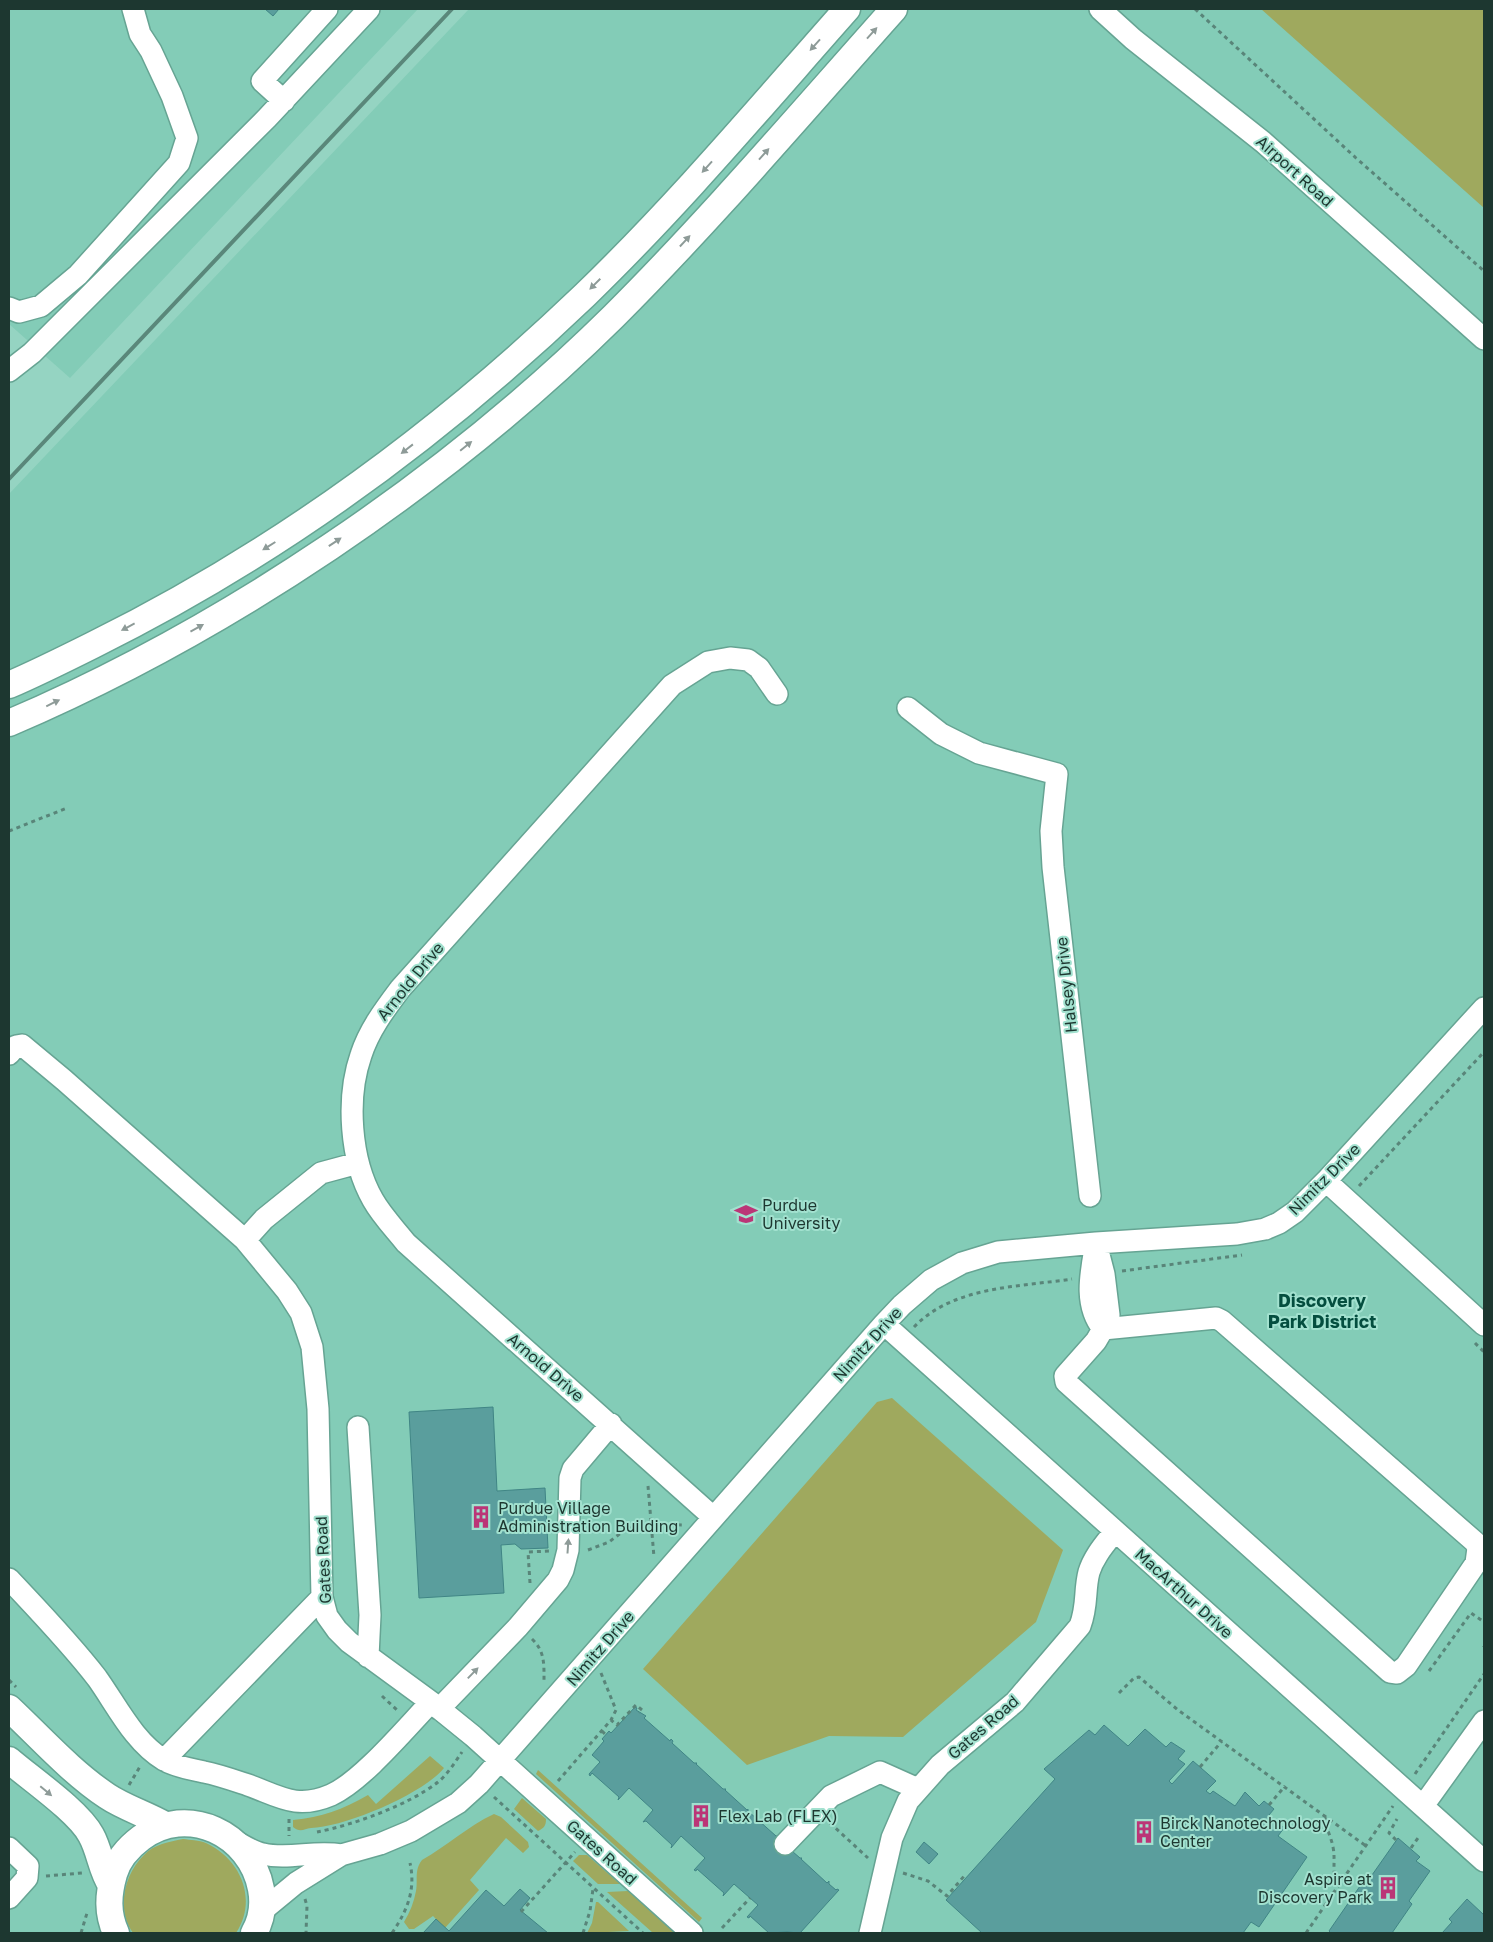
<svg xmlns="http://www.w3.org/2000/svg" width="1493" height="1942" font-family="'Golos Text',sans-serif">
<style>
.built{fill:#83ccb7}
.green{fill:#9fa95e}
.building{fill:#5a9e9d;stroke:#408585}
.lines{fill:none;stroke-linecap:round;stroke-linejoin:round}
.minor-casing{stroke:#66a493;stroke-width:24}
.major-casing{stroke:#66a493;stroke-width:29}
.path{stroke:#598579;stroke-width:3;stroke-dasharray:4 4;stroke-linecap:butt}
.minor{stroke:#fff;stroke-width:21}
.major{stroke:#fff;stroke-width:26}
.rail{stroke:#5a877a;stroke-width:4}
.oneway{fill:#8e9b98}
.labels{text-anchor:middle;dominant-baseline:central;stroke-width:4;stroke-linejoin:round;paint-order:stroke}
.street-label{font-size:16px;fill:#1d3730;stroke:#a2e1cf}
.poi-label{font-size:16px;fill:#1d3730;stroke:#a2e1cf;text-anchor:start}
.neighbourhood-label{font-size:18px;font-weight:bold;fill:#044e3f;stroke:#a2e1cf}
</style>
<rect width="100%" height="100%" fill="#95d4c2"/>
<path class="built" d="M 9,9 L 418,9 L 70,378 L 9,324 Z
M 469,9 L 1484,9 L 1484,1933 L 9,1933 L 9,494 Z"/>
<path class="green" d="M 1261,9 L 1484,9 L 1484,208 Z
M 892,1398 L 1063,1550 L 1036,1622 L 903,1737 L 829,1736 L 747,1765 L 643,1669 L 877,1402 Z
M 430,1756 L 444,1768 C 423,1794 345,1827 311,1828 C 304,1829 300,1833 293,1827 L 293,1820 C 322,1817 342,1810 368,1795 L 376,1804 Z
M 538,1770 L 702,1918 L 699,1922 L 536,1774 Z
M 522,1798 L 546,1819 C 546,1826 544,1828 538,1831 L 514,1809 Z
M 494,1814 L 501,1817 L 528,1842 L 529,1847 L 523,1853 L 506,1838 L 470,1880 L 479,1890 L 445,1928 L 433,1916 L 414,1929 L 409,1929 L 404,1922 C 410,1912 414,1902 416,1891 C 418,1880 414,1870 422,1860 C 447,1846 468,1826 494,1814 Z
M 183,1839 C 190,1840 199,1840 206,1843 C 241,1859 258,1900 236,1933 L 133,1933 C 116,1910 124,1874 144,1855 C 154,1844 169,1842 183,1839 Z
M 579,1855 L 587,1855 L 620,1884 L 598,1884 L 573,1861 Z
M 628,1891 L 675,1933 L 653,1933 L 607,1892 Z
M 596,1902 L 598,1902 L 629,1931 L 587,1933 L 592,1923 Z"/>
<path class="building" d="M 265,9 L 279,9 L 273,16 Z
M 493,1407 L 497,1491 L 545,1488 L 548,1548 L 521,1549 L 515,1544 L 501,1545 L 504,1593 L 419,1598 L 409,1412 Z
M 635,1707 L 637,1708 L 636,1710 L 646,1716 L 644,1718 L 670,1741 L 671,1739 L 673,1741 L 672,1743 L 694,1763 L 697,1763 L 696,1764 L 723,1789 L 726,1789 L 725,1790 L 747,1810 L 748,1809 L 748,1811 L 776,1836 L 779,1836 L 777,1838 L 800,1858 L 802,1858 L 801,1859 L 827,1883 L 829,1881 L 829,1884 L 836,1890 L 837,1889 L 839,1890 L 800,1933 L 787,1932 L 769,1933 L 750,1916 L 749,1918 L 747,1917 L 758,1905 L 734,1884 L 723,1896 L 724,1893 L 697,1869 L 696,1871 L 694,1870 L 705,1858 L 681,1836 L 671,1848 L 672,1845 L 646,1821 L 643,1822 L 653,1810 L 629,1788 L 618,1800 L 619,1797 L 592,1773 L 590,1776 L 589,1774 L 600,1762 L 592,1755 L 604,1741 L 602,1739 L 609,1731 L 611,1733 Z
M 1104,1725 L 1128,1746 L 1145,1729 L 1166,1747 L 1171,1742 L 1185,1751 L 1178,1759 L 1185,1764 L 1169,1781 L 1172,1784 L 1193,1761 L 1216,1781 L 1206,1791 L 1210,1794 L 1213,1791 L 1235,1806 L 1245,1792 L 1259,1806 L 1264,1801 L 1274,1809 L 1269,1815 L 1284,1828 L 1278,1836 L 1307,1857 L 1259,1927 L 1251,1922 L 1243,1933 L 982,1933 L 946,1900 L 1055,1779 L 1044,1769 L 1089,1730 L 1095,1735 Z
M 1398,1838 L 1420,1857 L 1416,1861 L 1430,1871 L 1409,1901 L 1412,1904 L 1392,1933 L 1331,1933 L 1329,1931 L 1369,1873 L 1372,1875 Z
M 924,1842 L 938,1854 L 929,1864 L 916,1852 Z
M 520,1889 L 530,1898 L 520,1910 L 548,1933 L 423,1933 L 436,1919 L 449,1931 L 486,1890 L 504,1906 Z
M 1467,1899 L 1484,1915 L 1484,1933 L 1442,1933 L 1452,1922 L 1449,1919 Z"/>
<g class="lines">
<defs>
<path id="minor" d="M 1100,9 L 1133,39 L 1263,142 L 1484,339
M 284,101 L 262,81 L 327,9
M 9,308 L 19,312 L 41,306 L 78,275 L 179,163 L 187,138 L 172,96 L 151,51 L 140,34 L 133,9
M 9,371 L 32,353 L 267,118 L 369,9
M 908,708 L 941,734 L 979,753 L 1057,774 L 1051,831 L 1053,867 L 1090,1196
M 9,1054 L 16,1046 L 22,1045 L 64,1080 L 245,1240 L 287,1291 L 301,1313 L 312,1347 L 318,1409 L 322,1597 L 327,1616 L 337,1630 L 349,1642 L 431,1702 L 473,1736 L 692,1933
M 1326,1181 L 1484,1325
M 245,1240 L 264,1219 L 321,1173 L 358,1163
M 1096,1243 L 1104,1274 L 1109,1315 L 1103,1329 C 1083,1304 1091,1272 1096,1243 Z
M 1216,1318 L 1222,1321 L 1475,1542 L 1478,1548 L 1476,1563 L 1406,1666 L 1397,1673 L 1390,1672 L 1066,1382 L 1065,1376 L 1096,1341 L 1103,1329 Z
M 884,1324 L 1484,1861
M 358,1427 L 370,1615 L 368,1657
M 713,1517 L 406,1243 C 395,1229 382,1216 373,1200 C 350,1160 346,1098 361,1055 C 369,1030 385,1009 400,989 L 672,685 L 708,662 L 730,658 L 748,660 L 759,668 L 777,694
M 9,1579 C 39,1611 70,1643 97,1678 C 117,1706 134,1742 164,1760 C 176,1767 191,1769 204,1772 C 219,1775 233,1780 248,1785 C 279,1796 296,1810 331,1795 C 362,1781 406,1728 431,1702
M 439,1709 L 518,1627 L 558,1580 L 563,1570 L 568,1550 L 570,1478 L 573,1469 L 611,1424
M 164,1760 L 322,1597
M 1423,1806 L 1484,1721
M 235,1841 C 244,1846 253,1852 263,1854 C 289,1860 315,1850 341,1855
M 785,1844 L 831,1796 L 880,1772 L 918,1789
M 9,1848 L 28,1866 L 27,1878 L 9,1898
M 262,1911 L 296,1883 L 341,1855 L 380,1844 L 411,1831 L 458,1803 L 479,1784 L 884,1324 L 902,1305 L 931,1280 L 962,1263 L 998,1252 L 1096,1243 L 1237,1234 L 1265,1229 L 1279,1223 L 1295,1212 L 1326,1181 L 1484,1008
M 870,1933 L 892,1838 L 908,1801 L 940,1765 L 1015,1702 L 1080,1626 C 1088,1605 1084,1591 1089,1572 C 1094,1556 1105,1544 1115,1531"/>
<path id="major" d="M 9,685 C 37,673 65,659 93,645 C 275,555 439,435 585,295 C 678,205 762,105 847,9
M 9,723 C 226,630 446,482 614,316 C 712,218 802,112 894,9
M 9,1708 C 40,1737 71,1772 107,1796 C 125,1808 146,1814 165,1825
M 9,1760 C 31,1779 78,1811 91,1835 C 100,1851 101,1870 111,1885
M 116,1933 C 107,1913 108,1895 114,1874 C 118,1859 129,1847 141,1838 C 187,1803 251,1834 261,1889 C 264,1905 262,1919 254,1933"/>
</defs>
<use href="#minor" class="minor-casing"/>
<use href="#major" class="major-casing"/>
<path class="path" d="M 1195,9 L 1356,158 L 1484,271
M 9,831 L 67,808
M 1359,1186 L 1484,1052
M 1122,1271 L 1242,1255
M 914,1327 C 953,1286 1019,1287 1072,1279
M 1475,1343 L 1484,1352
M 648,1486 L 654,1557
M 588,1550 L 609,1542 L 622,1532 L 633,1527 L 651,1524 L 682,1525
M 530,1583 L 528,1552 L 550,1551
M 532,1639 C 545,1651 544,1665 544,1681
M 1484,1646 L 1484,1647
M 1429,1671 L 1471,1613 L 1484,1622
M 601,1673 L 616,1710 L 611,1720
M 9,1680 L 16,1687
M 1119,1693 L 1134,1678 L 1139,1677 L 1178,1710 L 1366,1846
M 382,1696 L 398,1711
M 602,1731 L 606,1735
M 1200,1767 L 1222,1741
M 1415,1774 L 1484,1674
M 558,1781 L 611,1720 L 617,1725 L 636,1705 L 642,1710 L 639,1713
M 129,1785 L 141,1765
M 494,1797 L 643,1933
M 1269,1805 L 1285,1786
M 1325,1816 C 1325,1827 1331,1836 1333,1847 C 1336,1862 1331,1871 1338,1886
M 289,1819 L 289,1836
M 830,1823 L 868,1858
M 317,1832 C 353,1825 409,1805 438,1782 C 448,1774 455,1762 462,1752
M 1396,1840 L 1389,1833 L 1397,1819
M 1411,1848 L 1418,1838
M 903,1873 L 928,1881 L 947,1896 L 965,1875
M 46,1876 L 82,1873
M 305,1899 L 307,1906 L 306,1933
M 521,1912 L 575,1852
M 722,1928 L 750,1898
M 81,1933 L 87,1913
M 392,1933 C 407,1911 416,1890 410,1863
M 583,1933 L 590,1911 L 593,1889
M 1306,1933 L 1393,1806"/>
<use href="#minor" class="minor"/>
<use href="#major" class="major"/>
<path class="rail" d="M 9,479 L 452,9"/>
</g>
<defs><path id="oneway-solid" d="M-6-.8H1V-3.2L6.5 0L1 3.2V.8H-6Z" transform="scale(1.25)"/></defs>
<g class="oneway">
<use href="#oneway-solid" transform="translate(872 33) rotate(-48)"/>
<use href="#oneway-solid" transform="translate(815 45) rotate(132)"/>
<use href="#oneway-solid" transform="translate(764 154) rotate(-48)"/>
<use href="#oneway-solid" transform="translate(707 167) rotate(132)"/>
<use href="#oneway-solid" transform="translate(685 241) rotate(-47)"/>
<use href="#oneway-solid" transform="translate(595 284) rotate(135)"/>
<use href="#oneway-solid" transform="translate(466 446) rotate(-39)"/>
<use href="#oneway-solid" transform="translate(407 449) rotate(142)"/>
<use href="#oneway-solid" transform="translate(335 542) rotate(-34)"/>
<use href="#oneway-solid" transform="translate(269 546) rotate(148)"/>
<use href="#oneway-solid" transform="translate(128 627) rotate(152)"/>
<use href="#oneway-solid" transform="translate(197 628) rotate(-29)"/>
<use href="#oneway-solid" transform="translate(53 703) rotate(-26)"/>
<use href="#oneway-solid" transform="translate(568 1546) rotate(-86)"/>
<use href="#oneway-solid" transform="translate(473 1673) rotate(-46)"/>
<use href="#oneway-solid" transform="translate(46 1791) rotate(40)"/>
</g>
<defs>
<symbol id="university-bare" viewBox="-9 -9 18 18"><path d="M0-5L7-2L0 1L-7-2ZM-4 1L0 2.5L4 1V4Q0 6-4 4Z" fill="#bb3577" stroke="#a2e1cf" stroke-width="2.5" paint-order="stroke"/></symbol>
<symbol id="building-bare" viewBox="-9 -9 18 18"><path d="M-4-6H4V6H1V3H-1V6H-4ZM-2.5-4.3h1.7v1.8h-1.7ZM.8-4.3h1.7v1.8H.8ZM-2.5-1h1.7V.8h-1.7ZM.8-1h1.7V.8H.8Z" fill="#bb3577" stroke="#a2e1cf" stroke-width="2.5" paint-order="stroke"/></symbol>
</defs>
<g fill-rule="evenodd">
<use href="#university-bare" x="730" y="1198" width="32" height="32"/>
<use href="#building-bare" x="465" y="1501" width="32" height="32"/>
<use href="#building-bare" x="685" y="1800" width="32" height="32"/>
<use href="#building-bare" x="1128" y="1816" width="32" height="32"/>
<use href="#building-bare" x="1372" y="1872" width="32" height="32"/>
</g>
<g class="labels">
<g class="street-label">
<text transform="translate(1295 171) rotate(42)">Airport Road</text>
<text transform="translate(410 981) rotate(-51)">Arnold Drive</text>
<text transform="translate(1066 985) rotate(-96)">Halsey Drive</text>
<text transform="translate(1324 1179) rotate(-45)">Nimitz Drive</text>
<text transform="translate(867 1344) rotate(-48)">Nimitz Drive</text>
<text transform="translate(546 1367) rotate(41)">Arnold Drive</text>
<text transform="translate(323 1560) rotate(-93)">Gates Road</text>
<text transform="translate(1184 1593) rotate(42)">MacArthur Drive</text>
<text transform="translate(600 1648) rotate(-49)">Nimitz Drive</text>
<text transform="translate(983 1727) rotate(-41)">Gates Road</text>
<text transform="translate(602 1852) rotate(42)">Gates Road</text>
</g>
<g class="poi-label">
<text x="762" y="1205">Purdue<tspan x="762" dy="18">University</tspan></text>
<text x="498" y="1508">Purdue Village<tspan x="498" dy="18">Administration Building</tspan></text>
<text x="718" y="1816">Flex Lab (FLEX)</text>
<text x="1160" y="1823">Birck Nanotechnology<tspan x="1160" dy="18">Center</tspan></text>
<text x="1372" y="1879" text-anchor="end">Aspire at<tspan x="1372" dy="18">Discovery Park</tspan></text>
</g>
<g class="neighbourhood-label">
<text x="1322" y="1300">Discovery<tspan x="1322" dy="21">Park District</tspan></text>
</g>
</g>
<rect width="1493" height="1942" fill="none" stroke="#1d3730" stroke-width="20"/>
</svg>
